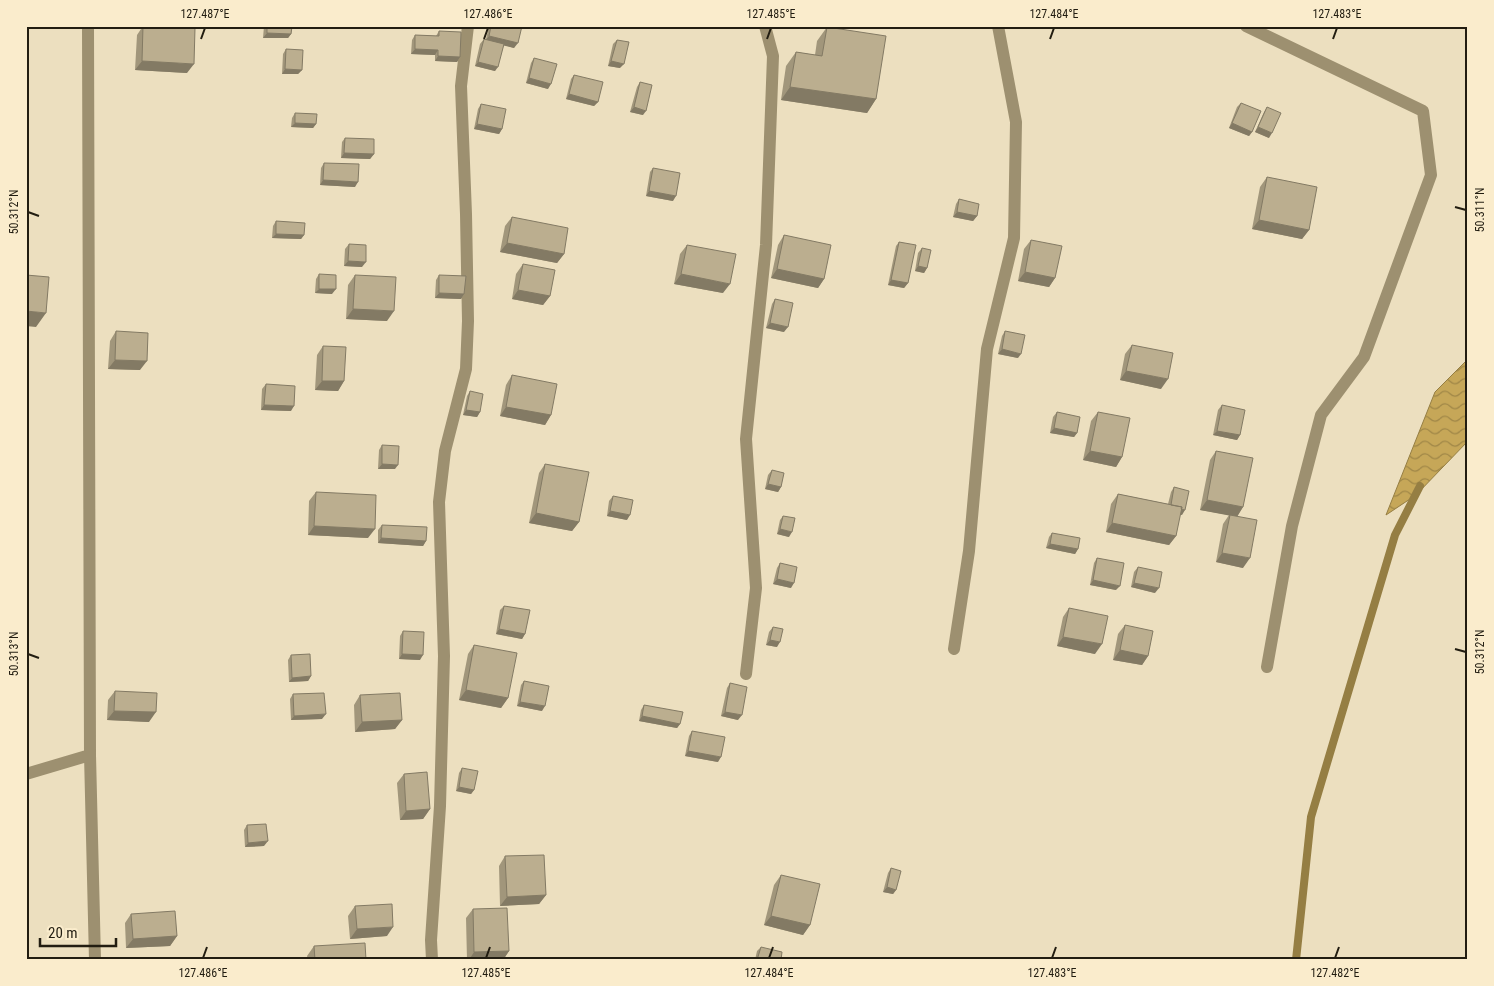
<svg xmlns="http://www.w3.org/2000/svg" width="1494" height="986" font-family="'Roboto Condensed',sans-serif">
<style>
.water{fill:url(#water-waves);stroke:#957e43}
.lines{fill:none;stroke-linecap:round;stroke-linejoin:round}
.stream{stroke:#957e43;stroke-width:8}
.minor{stroke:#9d9070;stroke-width:12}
.wall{fill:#a1967b}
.shaded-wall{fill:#837a64}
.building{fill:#bbae8f;stroke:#837a64}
.ticks{fill:none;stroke:#221d11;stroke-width:2}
.neatline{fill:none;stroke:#221d11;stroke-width:2}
.ticks-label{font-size:12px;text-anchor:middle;fill:#221d11}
</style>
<defs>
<pattern id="water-waves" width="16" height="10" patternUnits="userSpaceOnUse" patternTransform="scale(1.25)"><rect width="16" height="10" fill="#c6a758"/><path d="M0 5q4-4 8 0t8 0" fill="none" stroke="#a08747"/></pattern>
</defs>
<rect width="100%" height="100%" fill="#ecdfbf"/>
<path class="water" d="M 1468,359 L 1468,441 L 1416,495 L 1386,515 L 1435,392 Z"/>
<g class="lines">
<path class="stream" d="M 1296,960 L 1311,817 L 1395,535 L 1420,486"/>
<path class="minor" d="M 88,26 L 90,755 L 95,960
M 1246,26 L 1423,111 L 1431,175 L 1364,357 L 1321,415 L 1292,526 L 1267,667
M 954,649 L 969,551 L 987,349 L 1014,238 L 1016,122 L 998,26
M 746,674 L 756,588 L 746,439 L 766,245 L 773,56 L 765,26
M 26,774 L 90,755
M 432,960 L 431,940 L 440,806 L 444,656 L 439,502 L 445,451 L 466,369 L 468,321 L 466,214 L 461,86 L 468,26"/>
</g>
<path class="wall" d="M 143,26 L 187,73 L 135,70 L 137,35 Z
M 264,26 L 292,26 L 291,34 L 288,38 L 263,38 Z
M 489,26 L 522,26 L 514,48 L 504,45 L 495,71 L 475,66 L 480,44 L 484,39 L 486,39 Z
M 827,27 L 876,99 L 867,113 L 781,100 L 786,66 L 796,52 L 815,55 L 817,41 Z
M 439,31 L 460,57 L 457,62 L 435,61 L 435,55 L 411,54 L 412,40 L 415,35 L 436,36 Z
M 617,40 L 620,68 L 608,66 L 613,44 Z
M 286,49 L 302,70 L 298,74 L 282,74 L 283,54 Z
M 534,58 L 548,89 L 526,83 L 531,63 Z
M 574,75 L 598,102 L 594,106 L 566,99 L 571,79 Z
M 640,82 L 643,115 L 630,112 L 637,87 Z
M 1241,103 L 1252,132 L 1249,136 L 1229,128 L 1237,107 Z
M 481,104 L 502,129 L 499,134 L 474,129 L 478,109 Z
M 1267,107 L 1269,138 L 1255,132 L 1264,112 Z
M 295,113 L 316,124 L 313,128 L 291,127 L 292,118 Z
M 345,138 L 374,154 L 370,159 L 341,158 L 342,142 Z
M 324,163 L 355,187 L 320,185 L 321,168 Z
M 653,168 L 673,201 L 646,196 L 650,172 Z
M 1267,177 L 1309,230 L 1302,239 L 1252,229 L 1260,187 Z
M 959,199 L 977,216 L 973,221 L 953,217 L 956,204 Z
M 512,217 L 564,254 L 557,263 L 500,252 L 505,226 Z
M 276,221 L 304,235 L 301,239 L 272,238 L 273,226 Z
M 784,235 L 824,279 L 818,288 L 771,278 L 778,245 Z
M 1031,240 L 1055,278 L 1049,287 L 1018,281 L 1024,249 Z
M 899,242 L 908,283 L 904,288 L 888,285 L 896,246 Z
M 349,244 L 362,267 L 344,266 L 345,249 Z
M 687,245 L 723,293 L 674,284 L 680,254 Z
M 922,248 L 927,268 L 924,273 L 915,271 L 918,253 Z
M 523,264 L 550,296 L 543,305 L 512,299 L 516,274 Z
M 319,274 L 332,294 L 315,293 L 316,279 Z
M 355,275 L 387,321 L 346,319 L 348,285 Z
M 439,275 L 464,294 L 461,299 L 435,298 L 436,280 Z
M 775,299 L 784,332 L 766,328 L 772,304 Z
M 116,331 L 140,370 L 108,369 L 110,341 Z
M 1005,331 L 1018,358 L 998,354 L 1002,336 Z
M 1132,345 L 1161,389 L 1120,380 L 1125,354 Z
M 323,346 L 344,381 L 338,391 L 315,390 L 317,355 Z
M 512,375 L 551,415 L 545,425 L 500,416 L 506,385 Z
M 266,384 L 291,411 L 261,410 L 262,389 Z
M 470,391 L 480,412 L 477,417 L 463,415 L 467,396 Z
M 1222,405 L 1240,435 L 1237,440 L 1213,435 L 1218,410 Z
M 1057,412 L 1077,433 L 1074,437 L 1050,433 L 1053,417 Z
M 1098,412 L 1122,457 L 1116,467 L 1083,460 L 1091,421 Z
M 382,445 L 395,469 L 378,469 L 379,450 Z
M 1216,451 L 1243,507 L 1237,516 L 1243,568 L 1216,562 L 1223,524 L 1229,515 L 1200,510 L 1210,460 Z
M 545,464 L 579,522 L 572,531 L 529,523 L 539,473 Z
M 772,470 L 781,487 L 778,492 L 765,489 L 768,475 Z
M 1174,487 L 1182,515 L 1180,514 L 1176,536 L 1169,545 L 1106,532 L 1111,504 L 1118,494 L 1168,504 L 1171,492 Z
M 316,492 L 368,538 L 308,535 L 309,501 Z
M 613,496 L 627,520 L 607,516 L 609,501 Z
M 783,516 L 789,537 L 777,534 L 780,520 Z
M 382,525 L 426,541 L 423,546 L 378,543 L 378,530 Z
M 1052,533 L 1078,549 L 1075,554 L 1046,548 L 1049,537 Z
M 1097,558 L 1116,590 L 1090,585 L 1094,563 Z
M 780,563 L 791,588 L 773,584 L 777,568 Z
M 1138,567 L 1155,593 L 1131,587 L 1134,572 Z
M 504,606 L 525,634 L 522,639 L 496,634 L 500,610 Z
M 1069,608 L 1095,654 L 1057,646 L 1063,617 Z
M 1125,625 L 1148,656 L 1142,665 L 1113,660 L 1118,634 Z
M 773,627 L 777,647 L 766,645 L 769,632 Z
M 403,631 L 420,660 L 399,659 L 400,636 Z
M 474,645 L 508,698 L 501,708 L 459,700 L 468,654 Z
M 291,655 L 311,676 L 308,681 L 289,682 L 288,660 Z
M 524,681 L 542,711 L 517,706 L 521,685 Z
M 730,683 L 738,720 L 721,716 L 727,688 Z
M 115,691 L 149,722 L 107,720 L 108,700 Z
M 293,694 L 322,719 L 291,720 L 290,699 Z
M 360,695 L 402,720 L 395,729 L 355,732 L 354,705 Z
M 644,705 L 680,724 L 677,728 L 639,721 L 641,710 Z
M 692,731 L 718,762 L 685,756 L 689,736 Z
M 462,768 L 474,790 L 471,794 L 456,791 L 459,773 Z
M 404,774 L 430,809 L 423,819 L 400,820 L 397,783 Z
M 247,825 L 264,846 L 245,847 L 244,830 Z
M 505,856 L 546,895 L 539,904 L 500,906 L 499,866 Z
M 891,868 L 896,890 L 893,894 L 883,892 L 888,873 Z
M 781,875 L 810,925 L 803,935 L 764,925 L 774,885 Z
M 355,906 L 387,936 L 350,939 L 348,916 Z
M 473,909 L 509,951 L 503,960 L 467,960 L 466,918 Z
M 131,914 L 177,936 L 170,946 L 126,948 L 125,923 Z
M 314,946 L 366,960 L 308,960 L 307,956 Z
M 761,947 L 781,960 L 755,960 L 757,951 Z"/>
<path class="shaded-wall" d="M 267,33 L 291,34 L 288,38 L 263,38 Z
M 489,36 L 518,43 L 514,48 L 485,41 Z
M 415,49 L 438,50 L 435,55 L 411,54 Z
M 438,56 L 460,57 L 457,62 L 435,61 Z
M 142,61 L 194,64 L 187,73 L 135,70 Z
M 611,61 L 624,64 L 620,68 L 608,66 Z
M 478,62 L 498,67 L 495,71 L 475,66 Z
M 285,69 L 302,70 L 298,74 L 282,74 Z
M 529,78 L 551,84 L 548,89 L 526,83 Z
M 790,87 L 876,99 L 867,113 L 781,100 Z
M 569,94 L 598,102 L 594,106 L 566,99 Z
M 634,107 L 646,111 L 643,115 L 630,112 Z
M 295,123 L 316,124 L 313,128 L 291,127 Z
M 1232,123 L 1252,132 L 1249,136 L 1229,128 Z
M 477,124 L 502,129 L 499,134 L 474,129 Z
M 1258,127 L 1272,133 L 1269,138 L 1255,132 Z
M 344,153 L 374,154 L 370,159 L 341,158 Z
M 323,180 L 358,182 L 355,187 L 320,185 Z
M 649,191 L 676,196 L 673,201 L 646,196 Z
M 957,212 L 977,216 L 973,221 L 953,217 Z
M 1259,220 L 1309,230 L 1302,239 L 1252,229 Z
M 276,234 L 304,235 L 301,239 L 272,238 Z
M 507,243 L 564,254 L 557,263 L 500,252 Z
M 348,261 L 366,262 L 362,267 L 344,266 Z
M 918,266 L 927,268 L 924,273 L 915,271 Z
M 777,269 L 824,279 L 818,288 L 771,278 Z
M 1025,272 L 1055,278 L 1049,287 L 1018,281 Z
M 681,274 L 730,284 L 723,293 L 674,284 Z
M 891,280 L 908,283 L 904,288 L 888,285 Z
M 319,289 L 336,289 L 332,294 L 315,293 Z
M 518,290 L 550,296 L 543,305 L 512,299 Z
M 439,293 L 464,294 L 461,299 L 435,298 Z
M 353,309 L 394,311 L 387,321 L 346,319 Z
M 26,311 L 46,313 L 36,327 L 26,326 Z
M 770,323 L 788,327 L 784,332 L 766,328 Z
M 1002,349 L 1021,354 L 1018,358 L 998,354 Z
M 115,360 L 147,361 L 140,370 L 108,369 Z
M 1126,371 L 1168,379 L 1161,389 L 1120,380 Z
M 322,381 L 344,381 L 338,391 L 315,390 Z
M 264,405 L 294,406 L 291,411 L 261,410 Z
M 506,407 L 551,415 L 545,425 L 500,416 Z
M 466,410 L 480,412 L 477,417 L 463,415 Z
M 1054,428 L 1077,433 L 1074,437 L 1050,433 Z
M 1217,431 L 1240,435 L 1237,440 L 1213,435 Z
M 1090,451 L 1122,457 L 1116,467 L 1083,460 Z
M 382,464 L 398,465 L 395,469 L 378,469 Z
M 768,484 L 781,487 L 778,492 L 765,489 Z
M 1207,500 L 1243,507 L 1237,517 L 1200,510 Z
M 1170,507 L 1185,510 L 1182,515 L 1167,512 Z
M 610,511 L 630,515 L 627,520 L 607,516 Z
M 536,513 L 579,522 L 572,531 L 529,523 Z
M 1112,523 L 1176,536 L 1169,545 L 1106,532 Z
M 314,526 L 375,529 L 368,538 L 308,535 Z
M 780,529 L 792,532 L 789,537 L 777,534 Z
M 381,538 L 426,541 L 423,546 L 378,543 Z
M 1050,544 L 1078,549 L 1075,554 L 1046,548 Z
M 1222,553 L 1250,558 L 1243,568 L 1216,562 Z
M 777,579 L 794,583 L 791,588 L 773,584 Z
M 1093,580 L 1120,586 L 1116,590 L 1090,585 Z
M 1134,583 L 1159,588 L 1155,593 L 1131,587 Z
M 499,629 L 525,634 L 522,639 L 496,634 Z
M 1063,637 L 1102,644 L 1095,654 L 1057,646 Z
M 770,640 L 780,642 L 777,647 L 766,645 Z
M 1120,650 L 1148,656 L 1142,665 L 1113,660 Z
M 402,654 L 423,655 L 420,660 L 399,659 Z
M 311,676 L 308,681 L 289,682 L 292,678 Z
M 466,690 L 508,698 L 501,708 L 459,700 Z
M 520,702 L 545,706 L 542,711 L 517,706 Z
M 114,711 L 156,712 L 149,722 L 107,720 Z
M 725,712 L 742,715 L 738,720 L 721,716 Z
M 326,714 L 322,719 L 291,720 L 294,716 Z
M 642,716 L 680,724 L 677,728 L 639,721 Z
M 402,720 L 395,729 L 355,732 L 362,722 Z
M 688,751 L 721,757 L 718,762 L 685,756 Z
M 459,787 L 474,790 L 471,794 L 456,791 Z
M 430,809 L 423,819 L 400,820 L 406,811 Z
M 268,841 L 264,846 L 245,847 L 248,843 Z
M 887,887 L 896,890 L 893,894 L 883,892 Z
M 546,895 L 539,904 L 500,906 L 507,897 Z
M 771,916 L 810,925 L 803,935 L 764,925 Z
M 393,927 L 387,936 L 350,939 L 357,929 Z
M 177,936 L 170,946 L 126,948 L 133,939 Z
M 509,951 L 503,960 L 469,960 L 474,952 Z"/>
<path class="building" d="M 143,26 L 195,28 L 194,64 L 142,61 Z
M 267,26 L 292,26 L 291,34 L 267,33 Z
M 491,26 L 522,26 L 518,43 L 489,36 Z
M 827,27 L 886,36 L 876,99 L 790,87 L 796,52 L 822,56 Z
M 439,31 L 461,32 L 460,57 L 438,56 L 438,50 L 415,49 L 415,35 L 439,36 Z
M 484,39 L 504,44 L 498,67 L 478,62 Z
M 617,40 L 629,42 L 624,64 L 611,61 Z
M 286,49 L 303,50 L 302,70 L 285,69 Z
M 534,58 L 557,64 L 551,84 L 529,78 Z
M 574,75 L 603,82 L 598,102 L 569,94 Z
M 640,82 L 652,85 L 646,111 L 634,107 Z
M 1241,103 L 1261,111 L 1252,132 L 1232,123 Z
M 481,104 L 506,109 L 502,129 L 477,124 Z
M 1267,107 L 1281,113 L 1272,133 L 1258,127 Z
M 295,113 L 317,114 L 316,124 L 295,123 Z
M 345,138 L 374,139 L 374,154 L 344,153 Z
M 324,163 L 359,164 L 358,182 L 323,180 Z
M 653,168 L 680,173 L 676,196 L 649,191 Z
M 1267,177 L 1317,187 L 1309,230 L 1259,220 Z
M 959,199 L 979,204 L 977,216 L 957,212 Z
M 512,217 L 568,228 L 564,254 L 507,243 Z
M 276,221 L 305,223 L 304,235 L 276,234 Z
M 784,235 L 831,245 L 824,279 L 777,269 Z
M 1031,240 L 1062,246 L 1055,278 L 1025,272 Z
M 899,242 L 916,245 L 908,283 L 891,280 Z
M 349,244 L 366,245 L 366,262 L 348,261 Z
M 687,245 L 736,254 L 730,284 L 681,274 Z
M 922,248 L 931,250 L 927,268 L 918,266 Z
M 523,264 L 555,270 L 550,296 L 518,290 Z
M 319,274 L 336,275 L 336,289 L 319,289 Z
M 26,275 L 49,277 L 46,313 L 26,311 Z
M 355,275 L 396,277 L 394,311 L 353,309 Z
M 439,275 L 466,276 L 464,294 L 439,293 Z
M 775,299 L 793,303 L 788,327 L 770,323 Z
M 116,331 L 148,333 L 147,361 L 115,360 Z
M 1005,331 L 1025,335 L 1021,354 L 1002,349 Z
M 1132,345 L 1173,353 L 1168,379 L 1126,371 Z
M 323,346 L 346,347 L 344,381 L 322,381 Z
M 512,375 L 557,384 L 551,415 L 506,407 Z
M 266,384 L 295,386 L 294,406 L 264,405 Z
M 470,391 L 483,394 L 480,412 L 466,410 Z
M 1222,405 L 1245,410 L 1240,435 L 1217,431 Z
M 1057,412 L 1080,417 L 1077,433 L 1054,428 Z
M 1098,412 L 1130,418 L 1122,457 L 1090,451 Z
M 382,445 L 399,446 L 398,465 L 382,464 Z
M 1216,451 L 1253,458 L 1243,507 L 1207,500 Z
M 545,464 L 589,472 L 579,522 L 536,513 Z
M 772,470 L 784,473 L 781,487 L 768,484 Z
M 1174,487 L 1189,491 L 1185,510 L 1181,509 L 1182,507 L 1171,505 Z
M 316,492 L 376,495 L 375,529 L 314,526 Z
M 1118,494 L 1182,507 L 1176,536 L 1112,523 Z
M 613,496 L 633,500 L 630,515 L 610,511 Z
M 1230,515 L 1257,520 L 1250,558 L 1222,553 Z
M 783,516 L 795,518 L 792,532 L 780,529 Z
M 382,525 L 427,527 L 426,541 L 381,538 Z
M 1052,533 L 1080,538 L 1078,549 L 1050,544 Z
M 1097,558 L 1124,563 L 1120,586 L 1093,580 Z
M 780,563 L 797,567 L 794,583 L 777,579 Z
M 1138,567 L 1162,572 L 1159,588 L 1134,583 Z
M 504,606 L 530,610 L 525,634 L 499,629 Z
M 1069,608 L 1108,616 L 1102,644 L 1063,637 Z
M 1125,625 L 1153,631 L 1148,656 L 1120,650 Z
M 773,627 L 783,629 L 780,642 L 770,640 Z
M 403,631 L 424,632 L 423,655 L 402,654 Z
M 474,645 L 517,653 L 508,698 L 466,690 Z
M 310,654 L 311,676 L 292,678 L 291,655 Z
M 524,681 L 549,686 L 545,706 L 520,702 Z
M 730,683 L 747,687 L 742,715 L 725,712 Z
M 115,691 L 157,693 L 156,712 L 114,711 Z
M 324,693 L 326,714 L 294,716 L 293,694 Z
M 400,693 L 402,720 L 362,722 L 360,695 Z
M 644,705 L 683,712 L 680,724 L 642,716 Z
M 692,731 L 725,737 L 721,757 L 688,751 Z
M 462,768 L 478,771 L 474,790 L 459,787 Z
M 427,772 L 430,809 L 406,811 L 404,774 Z
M 266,824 L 268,841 L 248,843 L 247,825 Z
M 544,855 L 546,895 L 507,897 L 505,856 Z
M 891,868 L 901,871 L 896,890 L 887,887 Z
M 781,875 L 820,884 L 810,925 L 771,916 Z
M 392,904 L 393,927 L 357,929 L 355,906 Z
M 507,908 L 509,951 L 474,952 L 473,909 Z
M 175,911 L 177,936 L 133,939 L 131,914 Z
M 365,943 L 366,960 L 315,960 L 314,946 Z
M 761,947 L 782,952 L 781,960 L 757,960 Z"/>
<path class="ticks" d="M 201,39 L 205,28M 484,39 L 488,28M 767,39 L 771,28M 1050,39 L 1054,28M 1333,39 L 1337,28M 1455,207 L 1466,210M 28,212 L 39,216M 1455,649 L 1466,652M 28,654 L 39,658M 203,958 L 207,947M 486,958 L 490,947M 769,958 L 773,947M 1052,958 L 1056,947M 1335,958 L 1339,947"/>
<rect width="1494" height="986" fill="none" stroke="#faeccc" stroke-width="55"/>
<path d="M40 938v8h76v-8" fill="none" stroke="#221d11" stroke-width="2.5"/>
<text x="48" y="938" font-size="15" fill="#221d11" stroke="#faeccc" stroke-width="4" paint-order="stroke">20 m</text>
<rect x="28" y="28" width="1438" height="930" class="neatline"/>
<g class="ticks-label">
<text x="205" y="18">127.487°E</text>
<text x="488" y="18">127.486°E</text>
<text x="771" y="18">127.485°E</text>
<text x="1054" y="18">127.484°E</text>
<text x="1337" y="18">127.483°E</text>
<text transform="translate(1480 210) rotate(-90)" y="4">50.311°N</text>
<text transform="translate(14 212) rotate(-90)" y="4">50.312°N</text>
<text transform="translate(1480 652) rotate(-90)" y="4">50.312°N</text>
<text transform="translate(14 654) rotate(-90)" y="4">50.313°N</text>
<text x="203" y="977">127.486°E</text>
<text x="486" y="977">127.485°E</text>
<text x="769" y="977">127.484°E</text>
<text x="1052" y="977">127.483°E</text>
<text x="1335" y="977">127.482°E</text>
</g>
</svg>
